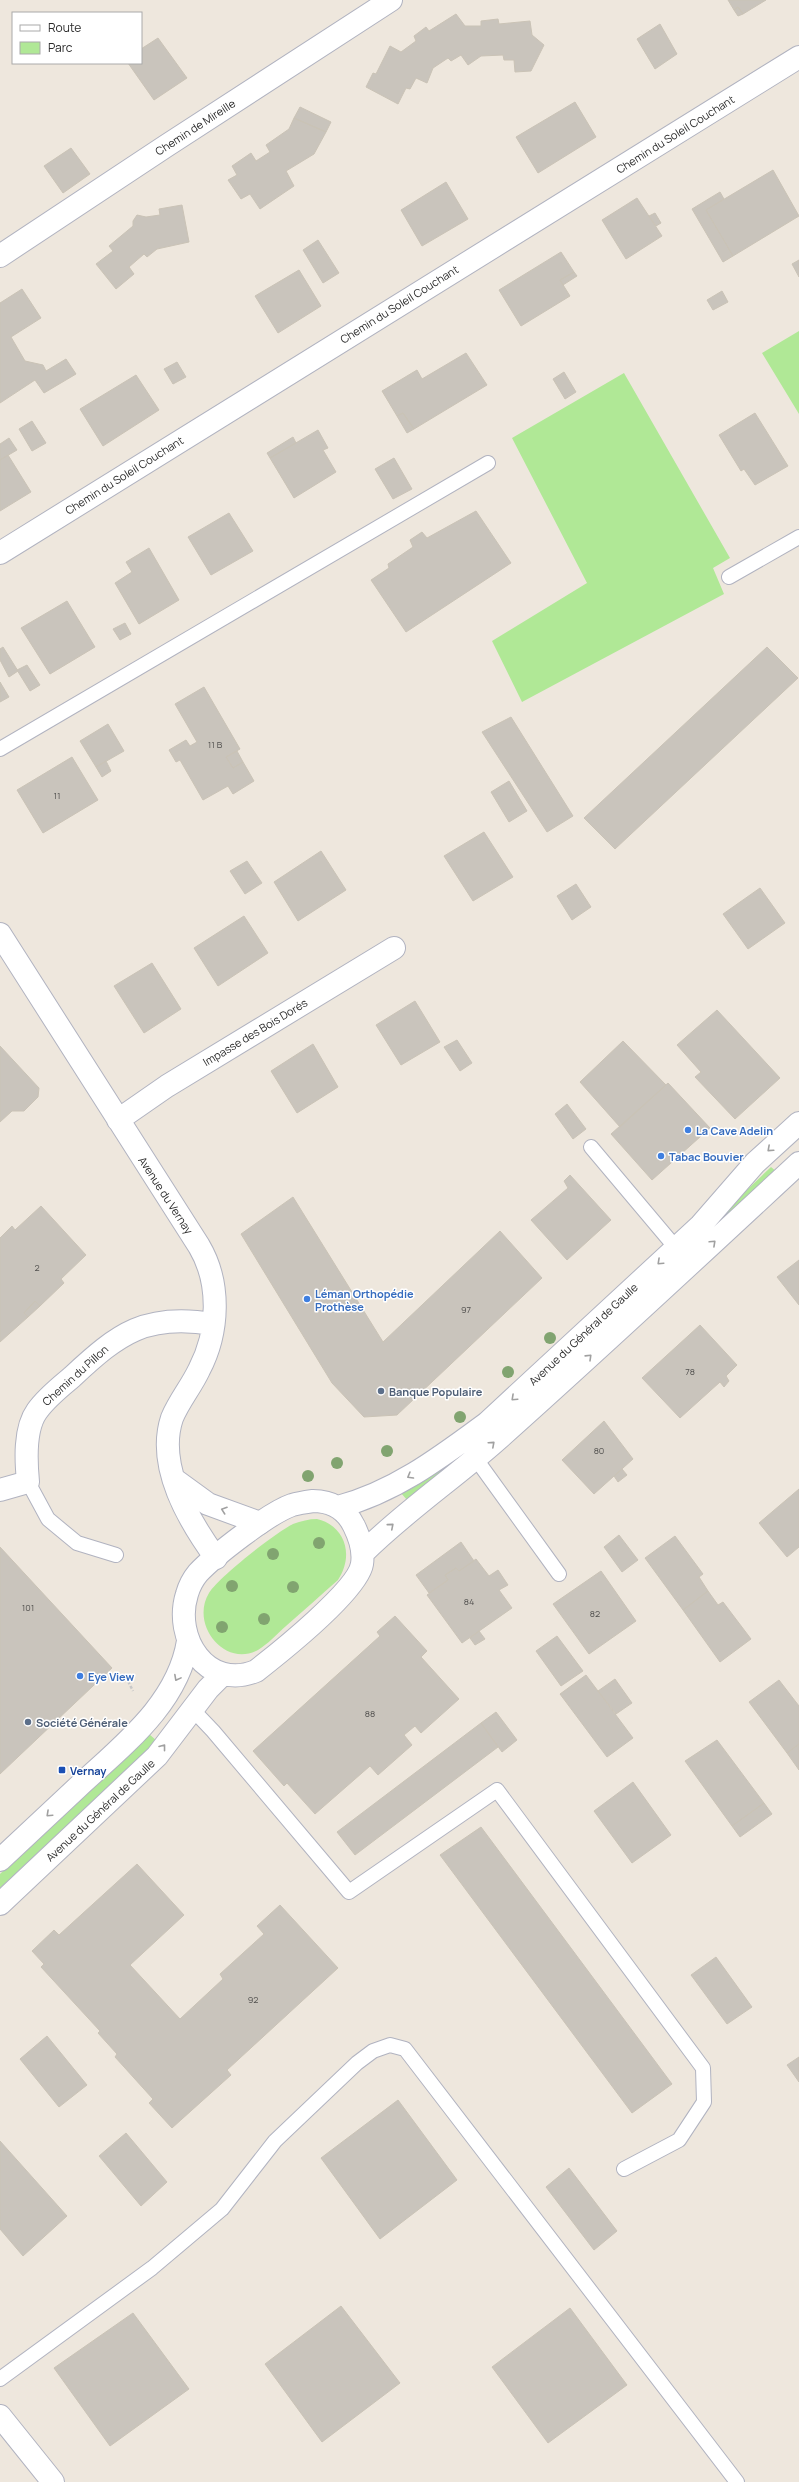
<svg xmlns="http://www.w3.org/2000/svg" width="799" height="2482" font-family="Manrope,sans-serif">
<style>
.green{fill:#b0e896}
.building{fill:#c9c4bc;stroke:#cac3b6}
.lines{fill:none;stroke-linecap:round;stroke-linejoin:round}
.service-casing{stroke:#b1b3c0;stroke-width:16}
.minor-casing{stroke:#b1b3c0;stroke-width:24}
.secondary-casing{stroke:#b1b3c0;stroke-width:24}
.path{stroke:#c8c8c8;stroke-width:2.5;stroke-dasharray:3 2;stroke-linecap:butt}
.service{stroke:#fff;stroke-width:14}
.minor{stroke:#fff;stroke-width:22}
.secondary{stroke:#fff;stroke-width:22}
.tree{fill:#81a470}
.oneway{stroke:#a0a0a0}
.shop-dot{fill:#3f7fe0;stroke:#fff;stroke-width:1.5}
.service-dot{fill:#5c6f8a;stroke:#fff;stroke-width:1.5}
.transit-dot{fill:#1a4fb4;stroke:#fff;stroke-width:1.5}
.labels{text-anchor:middle;dominant-baseline:central;stroke-width:3;stroke-linejoin:round;paint-order:stroke}
.number-label{font-size:9px;fill:#52514f}
.street-label{font-size:11px;fill:#2b2b2b;stroke:#fff}
.shop-label{font-size:11px;font-weight:bold;fill:#366cbe;stroke:#fff;text-anchor:start}
.service-label{font-size:11px;font-weight:bold;fill:#4e5e75;stroke:#fff;text-anchor:start}
.transit-label{font-size:11px;font-weight:bold;fill:#164399;stroke:#fff;text-anchor:start}
</style>
<rect width="100%" height="100%" fill="#eee7dd"/>
<path class="green" d="M 799,331 L 799,414 L 762,353 Z
M 624,373 L 730,558 L 713,568 L 724,594 L 522,702 L 492,641 L 587,583 L 512,438 Z
M 771,1167 L 778,1173 L 521,1410 L 407,1500 L 401,1493 L 551,1376 Z
M 317,1519 C 346,1526 354,1556 338,1580 C 320,1596 303,1611 286,1626 C 277,1634 268,1644 258,1650 C 224,1668 190,1624 209,1593 C 219,1577 275,1533 293,1524 C 301,1521 309,1519 317,1519 Z
M 149,1734 L 157,1741 L 0,1888 L 0,1874 Z"/>
<path class="building" d="M 728,0 L 766,0 L 743,14 L 738,7 L 734,10 Z
M 738,7 L 743,14 L 738,16 L 734,10 Z
M 456,14 L 465,26 L 481,26 L 481,21 L 498,19 L 499,24 L 530,21 L 532,35 L 544,45 L 531,71 L 515,72 L 514,60 L 504,60 L 503,55 L 481,56 L 468,65 L 461,55 L 451,61 L 448,58 L 433,68 L 427,83 L 416,78 L 410,89 L 406,88 L 398,104 L 366,87 L 373,73 L 376,74 L 390,46 L 401,52 L 416,41 L 414,36 L 426,27 L 429,31 Z
M 660,24 L 677,54 L 655,69 L 637,39 Z
M 158,38 L 187,78 L 154,100 L 128,63 L 141,63 L 141,49 Z
M 575,102 L 596,137 L 538,173 L 516,137 Z
M 300,107 L 331,122 L 326,132 L 294,118 Z
M 294,118 L 326,132 L 314,154 L 286,171 L 294,186 L 260,209 L 250,194 L 241,199 L 228,180 L 237,175 L 232,166 L 251,153 L 256,161 L 270,152 L 266,145 L 289,129 Z
M 71,148 L 90,174 L 63,193 L 44,166 Z
M 773,170 L 799,216 L 733,256 L 706,210 Z
M 446,182 L 468,219 L 422,246 L 401,210 Z
M 720,192 L 724,199 L 706,210 L 733,256 L 723,262 L 692,209 Z
M 637,198 L 662,236 L 626,259 L 602,220 Z
M 182,205 L 189,242 L 157,249 L 147,257 L 144,254 L 129,267 L 134,274 L 116,289 L 96,264 L 113,251 L 109,246 L 133,226 L 133,221 L 137,215 L 146,217 L 160,215 L 159,209 Z
M 655,213 L 661,223 L 656,226 L 649,216 Z
M 318,240 L 339,273 L 323,283 L 303,250 Z
M 561,252 L 574,272 L 560,280 L 570,296 L 521,326 L 499,290 Z
M 799,260 L 799,277 L 792,264 Z
M 299,270 L 321,306 L 278,333 L 255,296 Z
M 574,272 L 577,276 L 563,285 L 560,280 Z
M 22,289 L 41,318 L 11,337 L 25,361 L 43,365 L 46,371 L 66,359 L 76,374 L 44,393 L 35,380 L 0,403 L 0,303 Z
M 722,291 L 728,302 L 713,310 L 707,300 Z
M 466,353 L 487,385 L 414,429 L 403,413 L 397,416 L 382,391 L 417,370 L 422,379 Z
M 177,362 L 186,377 L 173,384 L 164,369 Z
M 564,372 L 576,392 L 565,399 L 553,379 Z
M 136,375 L 159,410 L 103,446 L 80,409 Z
M 403,413 L 414,429 L 407,433 L 397,416 Z
M 755,413 L 788,466 L 755,485 L 744,469 L 741,471 L 719,435 Z
M 32,421 L 46,443 L 32,451 L 19,429 Z
M 318,430 L 328,448 L 323,450 L 336,472 L 294,498 L 270,458 Z
M 293,437 L 296,443 L 270,458 L 267,453 Z
M 9,438 L 17,450 L 0,460 L 0,444 Z
M 8,455 L 31,492 L 0,511 L 0,460 Z
M 394,458 L 412,489 L 393,499 L 375,469 Z
M 476,511 L 511,563 L 406,632 L 371,580 L 389,568 L 388,564 L 413,547 L 410,540 L 422,532 L 427,538 Z
M 229,513 L 253,551 L 211,575 L 188,537 Z
M 149,548 L 179,600 L 139,624 L 115,583 L 132,572 L 126,562 Z
M 67,601 L 95,647 L 50,674 L 21,628 Z
M 125,623 L 131,634 L 120,640 L 113,629 Z
M 3,647 L 18,671 L 9,677 L 0,660 L 0,649 Z
M 767,647 L 798,678 L 615,849 L 584,818 Z
M 27,665 L 40,685 L 30,691 L 17,670 Z
M 0,682 L 9,697 L 0,702 Z
M 204,687 L 240,749 L 226,757 L 233,768 L 243,762 L 254,781 L 233,794 L 228,786 L 203,800 L 180,760 L 176,762 L 169,750 L 186,740 L 190,746 L 197,742 L 175,704 Z
M 511,717 L 573,816 L 547,832 L 482,732 Z
M 108,724 L 124,751 L 96,767 L 80,741 Z
M 237,751 L 243,762 L 233,768 L 226,757 Z
M 72,757 L 98,800 L 43,833 L 17,790 Z
M 106,761 L 111,771 L 102,777 L 96,767 Z
M 509,781 L 527,811 L 509,822 L 491,792 Z
M 484,832 L 513,877 L 473,901 L 444,856 Z
M 321,851 L 346,890 L 298,921 L 274,882 Z
M 247,861 L 262,883 L 245,894 L 230,871 Z
M 576,884 L 591,907 L 572,920 L 557,896 Z
M 760,888 L 785,923 L 748,949 L 723,914 Z
M 244,916 L 268,953 L 218,986 L 194,948 Z
M 152,963 L 181,1009 L 144,1033 L 114,986 Z
M 415,1001 L 440,1042 L 401,1065 L 376,1025 Z
M 717,1010 L 780,1078 L 735,1119 L 695,1077 L 701,1072 L 677,1045 Z
M 457,1040 L 472,1063 L 460,1071 L 444,1047 Z
M 623,1041 L 666,1085 L 620,1127 L 580,1082 Z
M 313,1044 L 338,1087 L 297,1113 L 271,1071 Z
M 0,1046 L 39,1088 L 38,1097 L 24,1111 L 12,1111 L 0,1122 Z
M 668,1083 L 710,1128 L 652,1180 L 611,1134 Z
M 567,1104 L 586,1129 L 573,1139 L 555,1114 Z
M 570,1175 L 611,1220 L 567,1260 L 531,1220 L 568,1188 L 564,1181 Z
M 293,1197 L 383,1342 L 500,1231 L 542,1278 L 397,1415 L 364,1417 L 332,1383 L 241,1234 Z
M 41,1206 L 86,1255 L 61,1279 L 64,1283 L 40,1306 L 35,1301 L 24,1313 L 28,1317 L 0,1342 L 0,1238 L 12,1226 L 15,1230 Z
M 799,1260 L 799,1305 L 777,1277 Z
M 35,1301 L 40,1306 L 28,1317 L 24,1313 Z
M 700,1325 L 737,1365 L 726,1376 L 729,1381 L 724,1387 L 720,1382 L 680,1418 L 642,1378 Z
M 604,1421 L 633,1459 L 594,1494 L 562,1460 Z
M 622,1469 L 627,1475 L 618,1482 L 614,1476 Z
M 799,1489 L 799,1547 L 787,1557 L 759,1523 Z
M 619,1535 L 638,1560 L 622,1572 L 604,1547 Z
M 675,1536 L 703,1574 L 699,1577 L 708,1591 L 683,1610 L 645,1558 Z
M 461,1542 L 474,1561 L 459,1571 L 456,1568 L 445,1575 L 448,1580 L 429,1593 L 416,1575 Z
M 0,1547 L 112,1668 L 0,1774 Z
M 476,1559 L 489,1576 L 498,1570 L 508,1585 L 499,1590 L 512,1608 L 462,1643 L 427,1595 L 448,1580 L 445,1575 L 456,1568 L 459,1571 Z
M 601,1571 L 636,1621 L 589,1654 L 553,1604 Z
M 708,1591 L 718,1605 L 723,1602 L 751,1639 L 720,1662 L 683,1610 Z
M 395,1616 L 427,1651 L 421,1657 L 459,1699 L 421,1733 L 415,1726 L 404,1735 L 412,1745 L 378,1775 L 370,1766 L 315,1814 L 287,1783 L 284,1786 L 253,1751 L 380,1636 L 377,1632 Z
M 479,1631 L 485,1639 L 475,1645 L 470,1638 Z
M 557,1636 L 583,1671 L 561,1686 L 536,1651 Z
M 586,1675 L 633,1738 L 607,1757 L 560,1694 Z
M 615,1679 L 632,1703 L 616,1714 L 598,1691 Z
M 779,1680 L 799,1706 L 799,1744 L 787,1753 L 749,1702 Z
M 496,1712 L 517,1740 L 502,1752 L 481,1723 Z
M 481,1723 L 498,1747 L 355,1855 L 337,1832 Z
M 717,1740 L 764,1803 L 732,1826 L 685,1761 Z
M 799,1744 L 799,1770 L 787,1753 Z
M 633,1782 L 671,1835 L 632,1863 L 594,1811 Z
M 764,1803 L 772,1814 L 740,1837 L 732,1826 Z
M 481,1827 L 672,2084 L 632,2113 L 440,1855 Z
M 137,1864 L 184,1915 L 130,1965 L 180,2019 L 223,1979 L 220,1974 L 264,1934 L 257,1926 L 280,1905 L 338,1968 L 227,2070 L 231,2075 L 172,2128 L 149,2103 L 153,2099 L 115,2057 L 117,2054 L 98,2033 L 100,2031 L 41,1967 L 44,1964 L 32,1951 L 54,1930 L 59,1935 Z
M 716,1957 L 752,2007 L 727,2024 L 691,1975 Z
M 47,2036 L 87,2085 L 59,2107 L 20,2059 Z
M 799,2057 L 799,2082 L 787,2065 Z
M 398,2100 L 457,2180 L 380,2239 L 321,2158 Z
M 126,2133 L 167,2182 L 141,2206 L 99,2156 Z
M 0,2141 L 67,2216 L 23,2256 L 0,2229 Z
M 569,2168 L 617,2231 L 594,2250 L 546,2187 Z
M 341,2306 L 400,2383 L 322,2442 L 265,2364 Z
M 570,2308 L 627,2385 L 548,2443 L 492,2367 Z
M 133,2313 L 189,2389 L 110,2446 L 54,2368 Z"/>
<g class="lines">
<defs>
<path id="service" d="M 729,577 L 799,537
M 0,749 L 488,463
M 591,1147 L 676,1248
M 476,1459 L 559,1574
M 28,1482 L 48,1519 L 77,1543 L 116,1555
M 193,1710 L 213,1731 L 349,1892 L 497,1790 L 703,2068 L 704,2102 L 679,2140 L 624,2169
M 0,2379 L 152,2268 L 222,2209 L 275,2141 L 357,2063 L 373,2051 L 390,2045 L 405,2049 L 737,2482"/>
<path id="minor" d="M 0,256 L 166,146 L 391,0
M 0,553 L 799,57
M 0,934 L 199,1246 C 221,1283 219,1332 199,1370 C 191,1387 179,1401 172,1418 C 156,1466 189,1521 216,1558
M 118,1120 L 167,1086 L 394,948
M 175,1480 L 208,1504 L 260,1523
M 0,1490 L 28,1482 C 26,1461 24,1429 37,1411 C 46,1398 60,1387 72,1377 C 119,1333 146,1313 213,1324
M 0,2416 L 53,2482"/>
<path id="secondary" d="M 313,1501 C 331,1501 346,1509 354,1526 C 360,1538 364,1551 362,1564 C 358,1590 279,1653 256,1671 C 207,1691 173,1638 187,1594 C 189,1587 193,1579 198,1573 C 215,1555 269,1513 292,1505 C 299,1503 306,1502 313,1501 Z
M 338,1507 C 395,1492 441,1457 487,1423 L 701,1225 L 755,1163 L 799,1123
M 363,1553 C 404,1512 453,1479 497,1440 C 599,1349 699,1256 799,1163
M 0,1860 C 26,1836 52,1811 78,1787 C 122,1746 178,1704 188,1641
M 0,1904 L 157,1756 L 208,1689 L 223,1674"/>
</defs>
<use href="#service" class="service-casing"/>
<use href="#minor" class="minor-casing"/>
<use href="#secondary" class="secondary-casing"/>
<path class="path" d="M 126,1677 L 133,1691"/>
<use href="#service" class="service"/>
<use href="#minor" class="minor"/>
<use href="#secondary" class="secondary"/>
</g>
<g class="tree">
<circle cx="550" cy="1338" r="6"/>
<circle cx="508" cy="1372" r="6"/>
<circle cx="460" cy="1417" r="6"/>
<circle cx="387" cy="1451" r="6"/>
<circle cx="337" cy="1463" r="6"/>
<circle cx="308" cy="1476" r="6"/>
<circle cx="319" cy="1543" r="6"/>
<circle cx="273" cy="1554" r="6"/>
<circle cx="232" cy="1586" r="6"/>
<circle cx="293" cy="1587" r="6"/>
<circle cx="264" cy="1619" r="6"/>
<circle cx="222" cy="1627" r="6"/>
</g>
<defs><path id="oneway-chevron" d="M-2-3.5L2.5 0L-2 3.5" fill="none" stroke-width="1.6" stroke-linecap="round" stroke-linejoin="round"/></defs>
<g class="oneway">
<use href="#oneway-chevron" transform="translate(770 1149) rotate(138)"/>
<use href="#oneway-chevron" transform="translate(713 1243) rotate(-43)"/>
<use href="#oneway-chevron" transform="translate(660 1262) rotate(137)"/>
<use href="#oneway-chevron" transform="translate(589 1357) rotate(-44)"/>
<use href="#oneway-chevron" transform="translate(514 1398) rotate(137)"/>
<use href="#oneway-chevron" transform="translate(492 1444) rotate(-42)"/>
<use href="#oneway-chevron" transform="translate(410 1476) rotate(150)"/>
<use href="#oneway-chevron" transform="translate(224 1510) rotate(-161)"/>
<use href="#oneway-chevron" transform="translate(391 1526) rotate(-41)"/>
<use href="#oneway-chevron" transform="translate(177 1678) rotate(118)"/>
<use href="#oneway-chevron" transform="translate(163 1747) rotate(-52)"/>
<use href="#oneway-chevron" transform="translate(49 1814) rotate(137)"/>
</g>
<g class="shop-dot">
<circle cx="688" cy="1130" r="4"/>
<circle cx="661" cy="1156" r="4"/>
<circle cx="307" cy="1299" r="4"/>
<circle cx="80" cy="1676" r="4"/>
</g>
<g class="service-dot">
<circle cx="381" cy="1391" r="4"/>
<circle cx="28" cy="1722" r="4"/>
</g>
<rect class="transit-dot" x="58" y="1766" width="8" height="8" rx="2"/>
<g class="labels">
<g class="number-label">
<text x="215" y="744">11 B</text>
<text x="57" y="795">11</text>
<text x="37" y="1267">2</text>
<text x="466" y="1309">97</text>
<text x="690" y="1371">78</text>
<text x="599" y="1450">80</text>
<text x="469" y="1601">84</text>
<text x="28" y="1607">101</text>
<text x="595" y="1613">82</text>
<text x="370" y="1713">88</text>
<text x="253" y="1999">92</text>
</g>
<g class="street-label">
<text transform="translate(195 127) rotate(-33)">Chemin de Mireille</text>
<text transform="translate(675 134) rotate(-32)">Chemin du Soleil Couchant</text>
<text transform="translate(399 304) rotate(-32)">Chemin du Soleil Couchant</text>
<text transform="translate(124 475) rotate(-32)">Chemin du Soleil Couchant</text>
<text transform="translate(255 1032) rotate(-31)">Impasse des Bois Dorés</text>
<text transform="translate(166 1195) rotate(57)">Avenue du Vernay</text>
<text transform="translate(583 1334) rotate(-43)">Avenue du Général de Gaulle</text>
<text transform="translate(75 1375) rotate(-42)">Chemin du Pillon</text>
<text transform="translate(100 1810) rotate(-43)">Avenue du Général de Gaulle</text>
</g>
<g class="shop-label">
<text x="696" y="1130">La Cave Adelin</text>
<text x="669" y="1156">Tabac Bouvier</text>
<text x="315" y="1293">Léman Orthopédie<tspan x="315" dy="13">Prothèse</tspan></text>
<text x="88" y="1676">Eye View</text>
</g>
<g class="service-label">
<text x="389" y="1391">Banque Populaire</text>
<text x="36" y="1722">Société Générale</text>
</g>
<g class="transit-label">
<text x="70" y="1770">Vernay</text>
</g>
</g>
<rect x="12" y="12" width="130" height="52" fill="#ffffff" stroke="#aaaaaa"/>
<rect x="20" y="25" width="20" height="6" fill="#ffffff" stroke="#aaaaaa"/>
<text x="48" y="32" font-size="12" fill="#2b2b2b">Route</text>
<rect x="20" y="42" width="20" height="12" fill="#b0e896" stroke="#aaaaaa"/>
<text x="48" y="52" font-size="12" fill="#2b2b2b">Parc</text>
</svg>
